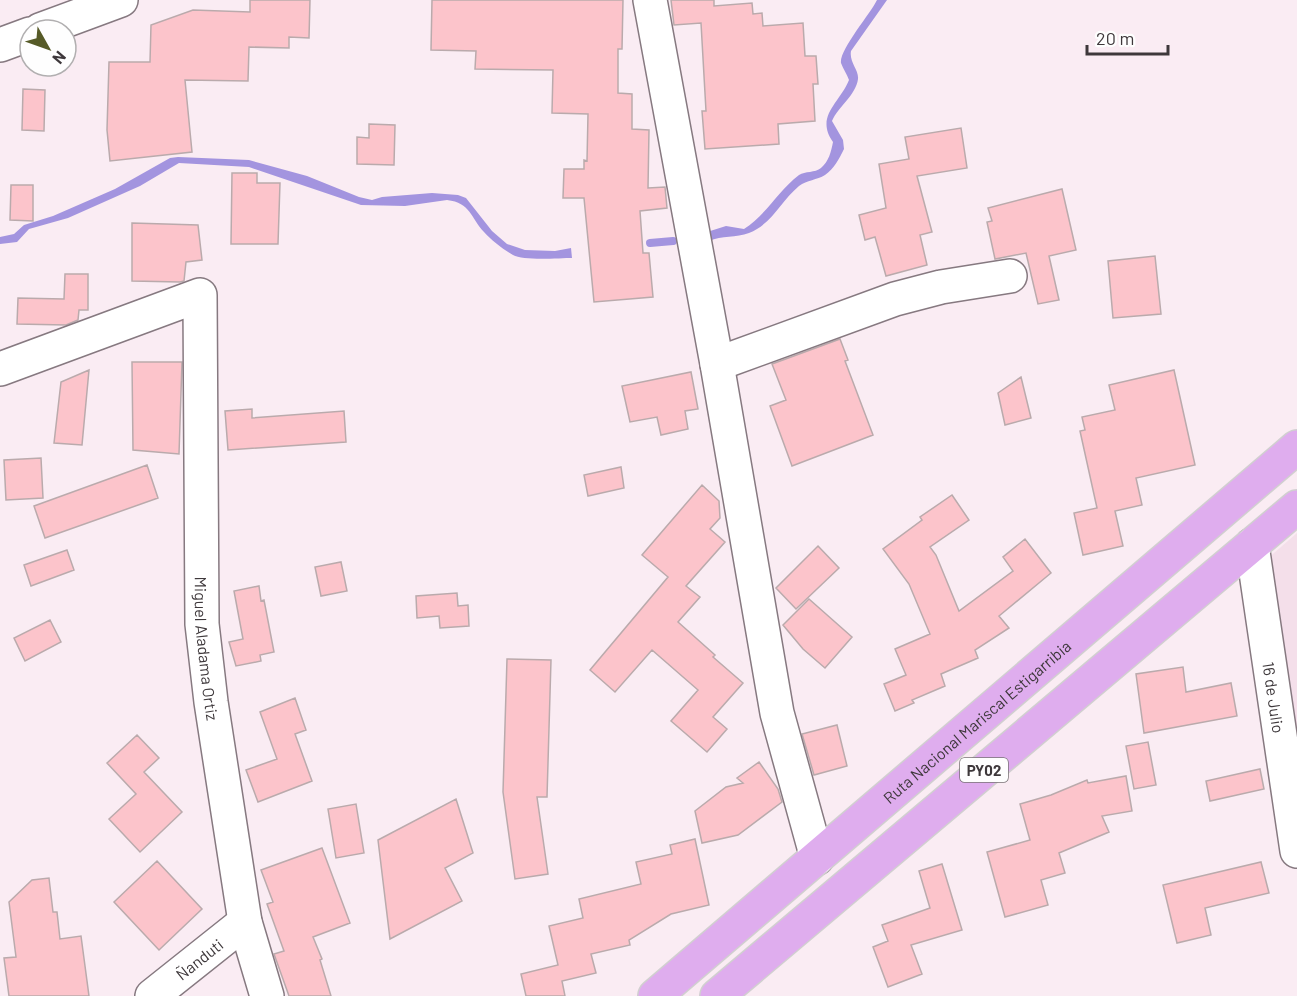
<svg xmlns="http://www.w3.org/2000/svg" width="1297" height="996" font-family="Barlow,sans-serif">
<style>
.built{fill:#f4dfea}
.water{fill:#a394df}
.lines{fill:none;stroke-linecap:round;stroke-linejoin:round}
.stream{stroke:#a394df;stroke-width:8}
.building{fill:#fcc4cb;stroke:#baaaac;stroke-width:1.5}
.minor-casing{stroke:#867980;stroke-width:36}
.highway-casing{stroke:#d1cfd0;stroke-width:36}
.minor{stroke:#fff;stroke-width:33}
.highway{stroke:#dfadee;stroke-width:33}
.labels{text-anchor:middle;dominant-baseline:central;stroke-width:4.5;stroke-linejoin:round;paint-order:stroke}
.shield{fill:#fefefe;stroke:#787376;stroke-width:1.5}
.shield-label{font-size:15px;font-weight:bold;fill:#3e383b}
.street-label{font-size:16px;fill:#3e383b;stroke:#fefefe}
</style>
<rect width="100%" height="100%" fill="#faecf3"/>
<path class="built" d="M 1297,533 L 1297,758 L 1267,559 Z"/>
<path class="water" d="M 877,0 L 887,0 L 851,51 C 849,62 859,70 858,79 C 856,95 838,107 832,121 L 843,140 L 844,149 C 839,159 834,169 825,175 C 817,180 807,180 799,186 C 781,201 772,224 749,233 C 736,238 722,235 709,241 L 707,232 L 726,226 L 744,229 C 766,215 778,191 799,175 C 805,171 815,173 821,168 C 829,161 831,152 833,142 C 815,116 839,104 849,80 C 847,74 843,69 841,63 C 839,50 871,13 877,0 Z
M 178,157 L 249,160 L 307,176 L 359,197 L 372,200 L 382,197 L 432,193 L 458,195 L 466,198 L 492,231 L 507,244 L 525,250 L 555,251 L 571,248 L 572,258 C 559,258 523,261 513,255 C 504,250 491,240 484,232 C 470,217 471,203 447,200 L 405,206 L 361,205 L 249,167 L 179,163 L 140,186 L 68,218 L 29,229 L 17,242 L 0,244 L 0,237 L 14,234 L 24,225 L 53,216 L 115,189 L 170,158 Z"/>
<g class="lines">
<path class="stream" d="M 650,243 L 673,241"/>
</g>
<path class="building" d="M 250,0 L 310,0 L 309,38 L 289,37 L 289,48 L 249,47 L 248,81 L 185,80 L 192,152 L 110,161 L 107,130 L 109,62 L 150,62 L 151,25 L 193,10 L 250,12 Z
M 432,0 L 623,0 L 622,49 L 618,49 L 618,93 L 632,94 L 632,129 L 649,130 L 648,188 L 665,187 L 667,208 L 640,211 L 643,253 L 649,253 L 653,297 L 594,302 L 584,198 L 563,198 L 564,169 L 584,169 L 584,160 L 587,161 L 588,114 L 552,113 L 553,70 L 475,69 L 476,51 L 431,50 Z
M 671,0 L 714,0 L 714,6 L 752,3 L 753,14 L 762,13 L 763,26 L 803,23 L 805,56 L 816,56 L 818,84 L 813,84 L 815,121 L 778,124 L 779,144 L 705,149 L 702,111 L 706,111 L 701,23 L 674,25 Z
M 23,89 L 45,90 L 44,131 L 22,130 Z
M 369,124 L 395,125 L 394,165 L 357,164 L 357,137 L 369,138 Z
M 961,128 L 967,168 L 917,176 L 932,232 L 920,235 L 927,265 L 886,276 L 875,237 L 865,240 L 859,215 L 886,208 L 879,164 L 909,159 L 905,137 Z
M 232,173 L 257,173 L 257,183 L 280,183 L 278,244 L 231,244 Z
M 11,185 L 33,185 L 33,221 L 10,220 Z
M 1062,189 L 1076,250 L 1049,256 L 1059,300 L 1038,304 L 1026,253 L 995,259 L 987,222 L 992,221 L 988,208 Z
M 132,223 L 198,225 L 202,260 L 186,262 L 184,281 L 180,282 L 132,281 Z
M 1155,256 L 1161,314 L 1113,318 L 1108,261 Z
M 65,274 L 88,274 L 88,310 L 79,310 L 78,320 L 66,325 L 17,324 L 18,298 L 64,299 Z
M 840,339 L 848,360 L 845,361 L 873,435 L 792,466 L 770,406 L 786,400 L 772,364 Z
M 132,362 L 182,362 L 179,454 L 133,450 Z
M 89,370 L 82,445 L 54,443 L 61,382 Z
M 1174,370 L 1195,465 L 1136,478 L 1142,505 L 1115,511 L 1123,546 L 1083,555 L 1074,513 L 1097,508 L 1080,431 L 1085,430 L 1082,417 L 1115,410 L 1109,385 Z
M 691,372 L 698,409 L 685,411 L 688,429 L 661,435 L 657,417 L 630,422 L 622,386 Z
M 1021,377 L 1031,418 L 1005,425 L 998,393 Z
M 252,409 L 252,418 L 344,411 L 346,442 L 228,450 L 225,411 Z
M 41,458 L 43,498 L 6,500 L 4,460 Z
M 147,465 L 158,498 L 45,538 L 34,506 Z
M 621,467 L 624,488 L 588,496 L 584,475 Z
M 702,485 L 719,501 L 720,518 L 710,529 L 725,542 L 686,586 L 700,597 L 678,622 L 715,655 L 713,657 L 743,683 L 713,717 L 727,729 L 707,752 L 671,721 L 698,690 L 652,650 L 615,692 L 590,670 L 668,577 L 642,555 Z
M 952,495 L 969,520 L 930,547 L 936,555 L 959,611 L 1013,571 L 1003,557 L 1025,539 L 1051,573 L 999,616 L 1009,628 L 975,650 L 978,658 L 941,674 L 945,686 L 912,700 L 914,703 L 895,711 L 884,684 L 906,675 L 895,649 L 930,634 L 909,584 L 883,549 L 922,520 L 920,517 Z
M 818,546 L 839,568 L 796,609 L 776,588 Z
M 67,550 L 74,570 L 31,586 L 24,565 Z
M 341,562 L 347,591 L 321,596 L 315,567 Z
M 259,586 L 261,601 L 264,600 L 274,652 L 260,655 L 261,661 L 236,666 L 229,642 L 243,639 L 234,591 Z
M 457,593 L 458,606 L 468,605 L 469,626 L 440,628 L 439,616 L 417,618 L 416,596 Z
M 809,599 L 852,637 L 825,668 L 803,649 L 783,625 Z
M 50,620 L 61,642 L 25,661 L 14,638 Z
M 507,659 L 551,660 L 547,797 L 537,797 L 548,874 L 515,879 L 503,792 Z
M 1183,667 L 1186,692 L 1231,683 L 1237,716 L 1144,733 L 1136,674 Z
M 295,698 L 306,730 L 295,734 L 312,781 L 258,802 L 246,770 L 277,759 L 260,712 Z
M 837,725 L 847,766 L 814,775 L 802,734 Z
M 137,735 L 159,758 L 144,772 L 182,812 L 140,852 L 109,819 L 136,794 L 107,763 Z
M 1148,742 L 1156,785 L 1134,789 L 1126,746 Z
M 759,762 L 778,789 L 782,802 L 738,835 L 702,843 L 695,811 L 726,787 L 743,783 L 737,778 Z
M 1260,769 L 1264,789 L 1210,801 L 1206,781 Z
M 1126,776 L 1132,811 L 1102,816 L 1109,832 L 1059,853 L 1065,873 L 1041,880 L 1048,905 L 1005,917 L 987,852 L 1030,840 L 1020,804 L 1051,795 L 1087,780 L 1088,783 Z
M 456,799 L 473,853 L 445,868 L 462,901 L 390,939 L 378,840 Z
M 356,804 L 364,853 L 336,858 L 328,809 Z
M 695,839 L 709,905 L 671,914 L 629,940 L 630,945 L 591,954 L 596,973 L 562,981 L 565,996 L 526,996 L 521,974 L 558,965 L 549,926 L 583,918 L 579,899 L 641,884 L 636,862 L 672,854 L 670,845 Z
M 322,848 L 350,923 L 313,937 L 322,959 L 320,960 L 331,996 L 289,996 L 274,954 L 284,951 L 267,904 L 273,902 L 261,870 Z
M 157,861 L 202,909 L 159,950 L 114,902 Z
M 1261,862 L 1269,893 L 1205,908 L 1211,935 L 1177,943 L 1163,885 Z
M 942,864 L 962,930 L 911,945 L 922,974 L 888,987 L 873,947 L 888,941 L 882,925 L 930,908 L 919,871 Z
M 49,878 L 53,912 L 57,912 L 60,939 L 81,936 L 89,996 L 9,996 L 4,958 L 16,957 L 9,902 L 32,880 Z"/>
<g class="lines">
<defs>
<g id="minor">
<path d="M 650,0 L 717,364 L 777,713 L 817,858"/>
<path d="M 40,30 L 121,0"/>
<path d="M 0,45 L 30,34"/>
<path d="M 717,364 L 895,299 L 941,287 L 1010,276"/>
<path id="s1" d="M 0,369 L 200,295 L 202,624 L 211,702 L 245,922 L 267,996"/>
<path id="s2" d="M 1252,545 L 1297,851"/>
<path id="s3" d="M 152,996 L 245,922"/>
</g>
<g id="highway">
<path id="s4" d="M 655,996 L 1297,447"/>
<path d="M 717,996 L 1297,507"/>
</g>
</defs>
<use href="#minor" class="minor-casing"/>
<use href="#highway" class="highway-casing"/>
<use href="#minor" class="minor"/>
<use href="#highway" class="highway"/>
</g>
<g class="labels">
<rect class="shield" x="960" y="758" width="48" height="24" rx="4.5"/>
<g class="shield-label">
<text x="984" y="770">PY02</text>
</g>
<g class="street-label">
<text stroke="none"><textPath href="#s1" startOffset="567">Miguel Aladama Ortiz</textPath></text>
<text stroke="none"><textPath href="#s2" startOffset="154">16 de Julio</textPath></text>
<text stroke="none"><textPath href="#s4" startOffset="423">Ruta Nacional Mariscal Estigarribia</textPath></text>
<text stroke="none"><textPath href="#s3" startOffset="60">Ñanduti</textPath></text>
</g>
</g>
<g transform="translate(48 48) rotate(130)"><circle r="28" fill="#fefefe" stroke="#b1afb0" stroke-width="1.5"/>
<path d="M0-4.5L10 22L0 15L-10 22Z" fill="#565a27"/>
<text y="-9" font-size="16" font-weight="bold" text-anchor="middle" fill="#3e383b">N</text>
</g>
<path d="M1087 45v9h81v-9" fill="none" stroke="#3e383b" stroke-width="3"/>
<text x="1096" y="45" font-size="18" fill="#3e383b" stroke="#fefefe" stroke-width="4.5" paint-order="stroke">20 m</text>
</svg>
